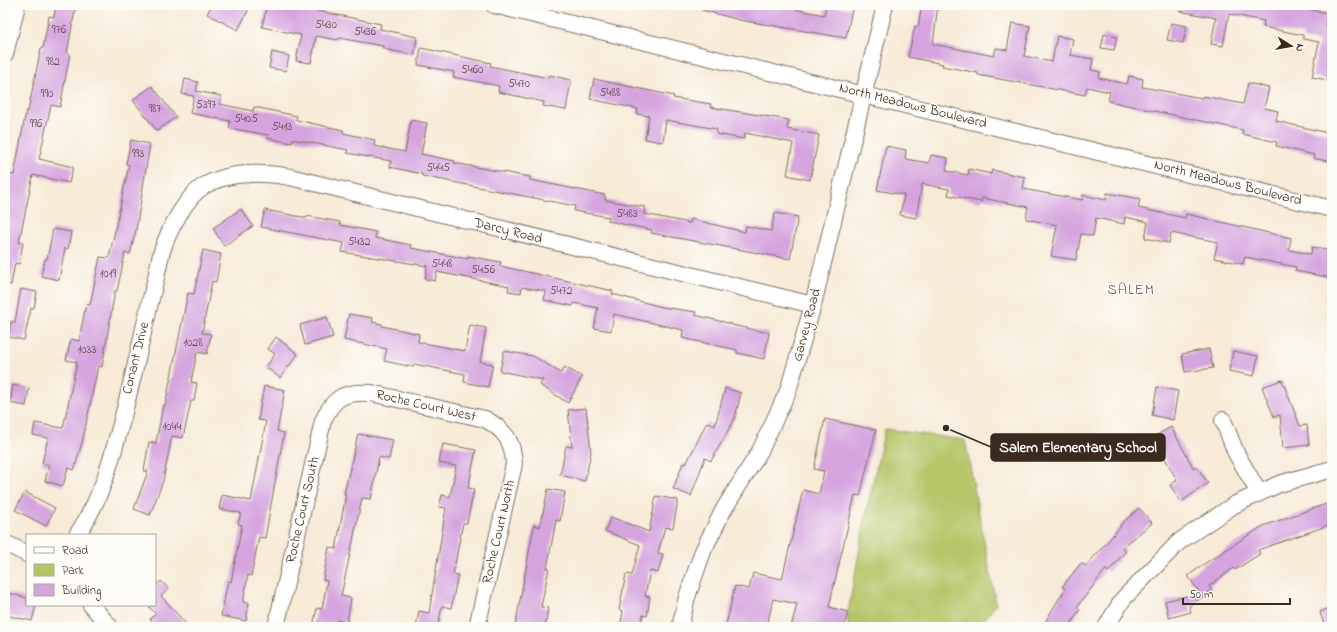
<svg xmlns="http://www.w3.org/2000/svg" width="1337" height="632" font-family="'Indie Flower',sans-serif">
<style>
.green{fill:#b5c567;stroke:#787842}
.building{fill:#d5a4df}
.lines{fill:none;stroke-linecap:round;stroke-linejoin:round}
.street-casing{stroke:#7d6d5f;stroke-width:18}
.street{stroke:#fff;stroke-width:16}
.labels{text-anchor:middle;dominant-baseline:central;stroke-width:3;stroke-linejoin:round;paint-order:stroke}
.number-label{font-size:12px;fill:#62484e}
.street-label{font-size:14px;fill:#3b2a1e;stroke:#fdfcf7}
.neighbourhood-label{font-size:15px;letter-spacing:1px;fill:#715562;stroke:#fdfcf7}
.leader{fill:none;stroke:#3b2a1e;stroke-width:1.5}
.callout-dot{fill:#3b2a1e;stroke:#fdfcf7;stroke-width:1.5}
.callout{fill:#3b2a1e;stroke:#3b2a1e;stroke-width:1.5}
.callout-label{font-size:15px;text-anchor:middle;font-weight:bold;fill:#fff}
</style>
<rect width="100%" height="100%" fill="#fdfcf7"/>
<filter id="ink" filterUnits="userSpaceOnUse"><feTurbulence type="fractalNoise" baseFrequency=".025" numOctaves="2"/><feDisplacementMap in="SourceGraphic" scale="8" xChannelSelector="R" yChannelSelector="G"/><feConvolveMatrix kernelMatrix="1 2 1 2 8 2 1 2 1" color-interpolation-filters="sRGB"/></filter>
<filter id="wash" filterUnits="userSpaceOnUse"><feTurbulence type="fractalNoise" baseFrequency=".012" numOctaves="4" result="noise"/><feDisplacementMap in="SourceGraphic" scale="16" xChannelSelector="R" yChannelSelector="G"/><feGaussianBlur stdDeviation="0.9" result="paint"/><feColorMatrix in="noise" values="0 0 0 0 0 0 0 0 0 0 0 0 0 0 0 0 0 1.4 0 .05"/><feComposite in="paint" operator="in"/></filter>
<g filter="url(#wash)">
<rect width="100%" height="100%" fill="#f7ead7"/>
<path class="green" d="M 885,429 L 965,440 L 996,604 L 979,627 L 848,627 L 848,612 L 868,504 Z"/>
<g id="blocks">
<path class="building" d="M 56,5 L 76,5 L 67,53 L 70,54 L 60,107 L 51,105 L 39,159 L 73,167 L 69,183 L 33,175 L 19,242 L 23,243 L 19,264 L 15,263 L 11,285 L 5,284 L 5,191 L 8,174 L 14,175 L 26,111 L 28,111 L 41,48 L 43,48 L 49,16 L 54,17 Z
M 212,5 L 251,5 L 238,30 L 207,14 Z
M 267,5 L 300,5 L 299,7 L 381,24 L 380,29 L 417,37 L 414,55 L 383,49 L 383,46 L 339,38 L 338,40 L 316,36 L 311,63 L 296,61 L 301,35 L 262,27 Z
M 702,5 L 775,5 L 824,15 L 826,5 L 852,9 L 846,38 L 740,20 L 702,10 Z
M 922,5 L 938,5 L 933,44 L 994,56 L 996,48 L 1007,50 L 1012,23 L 1030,26 L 1024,56 L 1052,62 L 1057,36 L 1073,39 L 1070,55 L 1093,59 L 1091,70 L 1100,72 L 1099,78 L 1127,84 L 1129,76 L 1143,79 L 1142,87 L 1202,98 L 1203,96 L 1243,104 L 1248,83 L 1269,88 L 1264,108 L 1278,111 L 1276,121 L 1332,134 L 1332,162 L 1313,158 L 1314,155 L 1276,146 L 1277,142 L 1242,134 L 1243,130 L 1108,101 L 1110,92 L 1087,87 L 1085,95 L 978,75 L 978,73 L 942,66 L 943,64 L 908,57 L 915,26 L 918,27 Z
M 1179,5 L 1261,5 L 1287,10 L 1289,5 L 1328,13 L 1325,25 L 1332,26 L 1332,81 L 1312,77 L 1319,42 L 1303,39 L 1303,35 L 1263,27 L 1264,21 L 1229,14 L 1223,46 L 1211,44 L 1216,18 L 1179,11 Z
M 1171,23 L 1187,26 L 1183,43 L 1167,40 Z
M 1104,34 L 1117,37 L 1114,50 L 1101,48 Z
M 421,48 L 491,63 L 490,66 L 548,78 L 549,75 L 571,80 L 566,110 L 543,106 L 544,102 L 498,92 L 499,86 L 453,77 L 454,72 L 418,65 Z
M 272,52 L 289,56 L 286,71 L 269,68 Z
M 185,79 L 198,82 L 196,91 L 221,96 L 220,104 L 253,111 L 254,107 L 297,116 L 296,120 L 343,130 L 343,133 L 375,140 L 374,146 L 405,152 L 411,120 L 427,123 L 421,154 L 455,161 L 454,163 L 530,177 L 530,180 L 605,195 L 605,200 L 645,207 L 644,214 L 690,223 L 691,219 L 745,232 L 746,226 L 771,231 L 775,213 L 798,217 L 790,259 L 651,233 L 652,230 L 608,221 L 609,217 L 574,211 L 575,206 L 422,176 L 422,174 L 390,167 L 391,161 L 347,153 L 348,150 L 292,139 L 292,143 L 267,138 L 268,135 L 229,128 L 230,121 L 190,113 L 194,96 L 182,94 Z
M 594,79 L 674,96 L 673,98 L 711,104 L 710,107 L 789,120 L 787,129 L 819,135 L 810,180 L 787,175 L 793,143 L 745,133 L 744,139 L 716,134 L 717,129 L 666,120 L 663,142 L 645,139 L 649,116 L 637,114 L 638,109 L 590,99 Z
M 152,86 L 176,117 L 157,131 L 133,100 Z
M 131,140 L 150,144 L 136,230 L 130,254 L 125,253 L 117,291 L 115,291 L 102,367 L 98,366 L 83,439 L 74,470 L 68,468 L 63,486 L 45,481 L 49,465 L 42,463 L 48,438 L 33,435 L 35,423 L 63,428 L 77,362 L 66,360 L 71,339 L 79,341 L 86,304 L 90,305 L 100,257 L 109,258 L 129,165 L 126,164 Z
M 886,146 L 906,150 L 905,159 L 929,163 L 931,155 L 948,158 L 946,171 L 968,175 L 969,169 L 991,174 L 992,170 L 1025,177 L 1023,189 L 1082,200 L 1083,195 L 1106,200 L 1107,193 L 1140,199 L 1138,208 L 1185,218 L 1186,214 L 1291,238 L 1289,250 L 1311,254 L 1312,247 L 1332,251 L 1332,278 L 1295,271 L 1296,267 L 1245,257 L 1243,264 L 1214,258 L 1218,242 L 1171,233 L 1169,243 L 1145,238 L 1148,222 L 1125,217 L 1124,224 L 1096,218 L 1093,236 L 1081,234 L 1076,260 L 1051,256 L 1057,225 L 1026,219 L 1028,207 L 982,198 L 981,202 L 948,195 L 949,189 L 922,184 L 916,218 L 900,215 L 904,195 L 877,190 Z
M 241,209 L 253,226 L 224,246 L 213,228 Z
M 265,210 L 307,218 L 307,216 L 340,222 L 340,225 L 376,232 L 375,238 L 411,245 L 411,248 L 468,259 L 468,256 L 501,262 L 500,266 L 613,291 L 612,294 L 662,307 L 696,312 L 695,315 L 732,324 L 732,325 L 769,333 L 764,359 L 737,353 L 737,350 L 682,338 L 683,330 L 614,314 L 611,331 L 594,328 L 598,308 L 574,303 L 573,306 L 544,300 L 546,291 L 522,287 L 521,293 L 508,291 L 509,286 L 437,272 L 435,281 L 425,279 L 427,266 L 342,252 L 344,243 L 261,227 Z
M 53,229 L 71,232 L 68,249 L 65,248 L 59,280 L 41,276 L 45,259 L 47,259 Z
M 203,250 L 221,254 L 216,282 L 212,281 L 202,333 L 211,334 L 207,354 L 197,352 L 191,382 L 197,383 L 194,401 L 191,401 L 183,438 L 172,436 L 163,481 L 150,515 L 134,509 L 148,471 L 144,471 L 149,442 L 156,443 L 163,405 L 165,406 L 188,293 L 194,294 Z
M 21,289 L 37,292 L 34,308 L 31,308 L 24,340 L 8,337 L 11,322 L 15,322 Z
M 349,314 L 373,318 L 372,322 L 382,324 L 382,326 L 419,334 L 418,342 L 465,351 L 470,325 L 486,328 L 480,362 L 493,364 L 488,387 L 464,382 L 465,374 L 414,364 L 413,367 L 384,361 L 387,349 L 344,340 Z
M 327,317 L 333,337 L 305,345 L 300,325 Z
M 276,337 L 298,354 L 280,378 L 266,367 L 275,354 L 268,349 Z
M 1209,349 L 1213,368 L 1185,372 L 1182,354 Z
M 504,351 L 533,356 L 561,373 L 565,367 L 582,377 L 568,403 L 540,385 L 543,380 L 500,371 Z
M 1233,351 L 1258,356 L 1254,376 L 1229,371 Z
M 1282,380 L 1300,426 L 1307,425 L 1309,445 L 1283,448 L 1280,415 L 1274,417 L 1262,387 Z
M 13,385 L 29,388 L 26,406 L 10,403 Z
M 264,386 L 285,390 L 277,431 L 284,433 L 265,538 L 259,537 L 251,576 L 248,575 L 243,602 L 249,603 L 246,621 L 221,616 L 228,581 L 231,582 L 242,525 L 238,524 L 241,513 L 219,509 L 222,495 L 251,501 L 266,421 L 258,420 Z
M 1157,387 L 1178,391 L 1173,420 L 1152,415 Z
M 725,388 L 741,393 L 735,418 L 711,461 L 705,458 L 691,496 L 673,489 L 683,463 L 686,464 L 707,422 L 715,426 Z
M 586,408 L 591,452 L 585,481 L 560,475 L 566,446 L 572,447 L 568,410 Z
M 825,419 L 876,430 L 860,496 L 855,495 L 829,607 L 848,612 L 844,627 L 791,627 L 797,604 L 773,599 L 767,627 L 735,627 L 726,625 L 735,586 L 749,589 L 753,573 L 782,579 L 803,490 L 819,494 L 824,471 L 814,469 Z
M 1171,427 L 1194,469 L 1197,467 L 1208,483 L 1181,502 L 1170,485 L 1177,480 L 1153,437 Z
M 358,434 L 393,440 L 389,459 L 379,457 L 371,499 L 362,498 L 341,596 L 351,598 L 347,622 L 338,620 L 336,627 L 313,626 L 317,608 L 322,609 L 327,581 L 323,580 L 329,547 L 336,549 L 346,494 L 344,494 Z
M 443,444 L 476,450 L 468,488 L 474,489 L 467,523 L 463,523 L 453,574 L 458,575 L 451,608 L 442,606 L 438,627 L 416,627 L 419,611 L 429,613 L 446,508 L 439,507 L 442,495 L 450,497 L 456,466 L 439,463 Z
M 548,489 L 565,492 L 560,521 L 556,520 L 547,568 L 549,568 L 541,607 L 548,608 L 545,627 L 515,627 L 534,525 L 540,527 Z
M 25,492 L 55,508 L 46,526 L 15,510 Z
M 656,496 L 678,500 L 673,528 L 665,527 L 658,553 L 663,554 L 658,573 L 650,571 L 645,596 L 650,597 L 647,616 L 643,615 L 640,627 L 620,627 L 623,611 L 619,610 L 626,574 L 632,575 L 640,545 L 605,531 L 611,517 L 649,532 Z
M 1329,503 L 1332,512 L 1332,524 L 1258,550 L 1260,554 L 1235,570 L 1234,568 L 1209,586 L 1212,590 L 1189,606 L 1191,612 L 1169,618 L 1165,601 L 1200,593 L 1188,576 L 1207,562 L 1263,526 Z
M 1139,508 L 1152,523 L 1122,548 L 1126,551 L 1108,572 L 1106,569 L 1077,607 L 1080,609 L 1069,627 L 1042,627 L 1065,589 L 1062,587 L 1081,563 L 1086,566 L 1121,526 L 1120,525 Z
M 161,581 L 169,589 L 161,596 L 189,627 L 157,627 L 150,619 L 156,614 L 147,605 L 155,605 L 155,586 Z
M 5,592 L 27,598 L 27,605 L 36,605 L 32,621 L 5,615 Z
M 1332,607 L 1332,627 L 1325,627 L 1320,612 Z"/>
</g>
</g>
<g filter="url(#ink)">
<use href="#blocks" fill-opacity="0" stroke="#7d6d5f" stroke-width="1"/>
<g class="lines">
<defs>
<path id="street" d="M 494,5 L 1332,209
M 5,54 L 17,5
M 1223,420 L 1236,453 L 1259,493
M 77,535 C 91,514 102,490 109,466 C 127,409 139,348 153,290 C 157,277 158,264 162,251 C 168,232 186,196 204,186 C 230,171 261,172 290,177 L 813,305
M 5,543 L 27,554
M 91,605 L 110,627
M 276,627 L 323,421 C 333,397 345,391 371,393 L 485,419 C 505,430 513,441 514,464 L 477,627
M 680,627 L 687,597 L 703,551 L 724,509 L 760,451 L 788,391 L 813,305 L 885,5
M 1106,627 L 1123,599 L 1180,541 L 1234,505 L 1279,484 L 1332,469"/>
</defs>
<use href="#street" class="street-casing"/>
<use href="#street" class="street"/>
</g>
</g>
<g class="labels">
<g class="number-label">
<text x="326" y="25">5430</text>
<text x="59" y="30">976</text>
<text x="365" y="32">5436</text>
<text x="53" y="62">982</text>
<text x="472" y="70">5460</text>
<text x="519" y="84">5470</text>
<text x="610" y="93">5488</text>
<text x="47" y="94">990</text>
<text x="206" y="105">5397</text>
<text x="155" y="109">987</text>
<text x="246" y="119">5405</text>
<text x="36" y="124">996</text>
<text x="282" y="127">5413</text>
<text x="138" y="154">993</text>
<text x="438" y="168">5445</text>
<text x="627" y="214">5483</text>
<text x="359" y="242">5432</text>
<text x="442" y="264">5448</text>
<text x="483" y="270">5456</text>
<text x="108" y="274">1019</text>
<text x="561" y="291">5472</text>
<text x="193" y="343">1028</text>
<text x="87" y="350">1033</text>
<text x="172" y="427">1044</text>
</g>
<g class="street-label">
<text transform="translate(913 106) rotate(14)">North Meadows Boulevard</text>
<text transform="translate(1228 183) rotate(14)">North Meadows Boulevard</text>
<text transform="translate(508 231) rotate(14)">Darcy Road</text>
<text transform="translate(807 325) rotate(-75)">Garvey Road</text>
<text transform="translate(136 358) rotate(-76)">Conant Drive</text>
<text transform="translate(426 406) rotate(13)">Roche Court West</text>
<text transform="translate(303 510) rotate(-77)">Roche Court South</text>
<text transform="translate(499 532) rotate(-77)">Roche Court North</text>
</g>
<g class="neighbourhood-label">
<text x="1131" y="290">SALEM</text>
</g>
</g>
<path class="leader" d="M946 428L991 447"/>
<circle class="callout-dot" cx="946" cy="428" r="4"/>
<rect class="callout" x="991" y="434" width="174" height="27" rx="4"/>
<g class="callout-label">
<text x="1078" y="452">Salem Elementary School</text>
</g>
<rect width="1337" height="632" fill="none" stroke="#fdfcf7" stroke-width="20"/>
<rect x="26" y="534" width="130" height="72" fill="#fdfcf7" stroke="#afa8a0"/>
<rect x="34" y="547" width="20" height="6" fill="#ffffff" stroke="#afa8a0"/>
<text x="62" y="554" font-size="12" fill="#3b2a1e">Road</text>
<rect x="34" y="564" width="20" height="12" fill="#b5c567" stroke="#afa8a0"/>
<text x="62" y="574" font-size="12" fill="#3b2a1e">Park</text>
<rect x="34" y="584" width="20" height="12" fill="#d5a4df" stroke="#afa8a0"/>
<text x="62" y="594" font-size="12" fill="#3b2a1e">Building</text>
<g transform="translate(1291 46) rotate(101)" stroke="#fdfcf7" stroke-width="3" paint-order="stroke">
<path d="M0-3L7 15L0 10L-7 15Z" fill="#3b2a1e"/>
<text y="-6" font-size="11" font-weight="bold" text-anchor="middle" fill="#3b2a1e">N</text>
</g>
<path d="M1183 598v6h107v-6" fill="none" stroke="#3b2a1e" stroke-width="2"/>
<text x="1189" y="598" font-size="12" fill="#3b2a1e" stroke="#fdfcf7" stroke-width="3" paint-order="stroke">50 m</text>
</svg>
